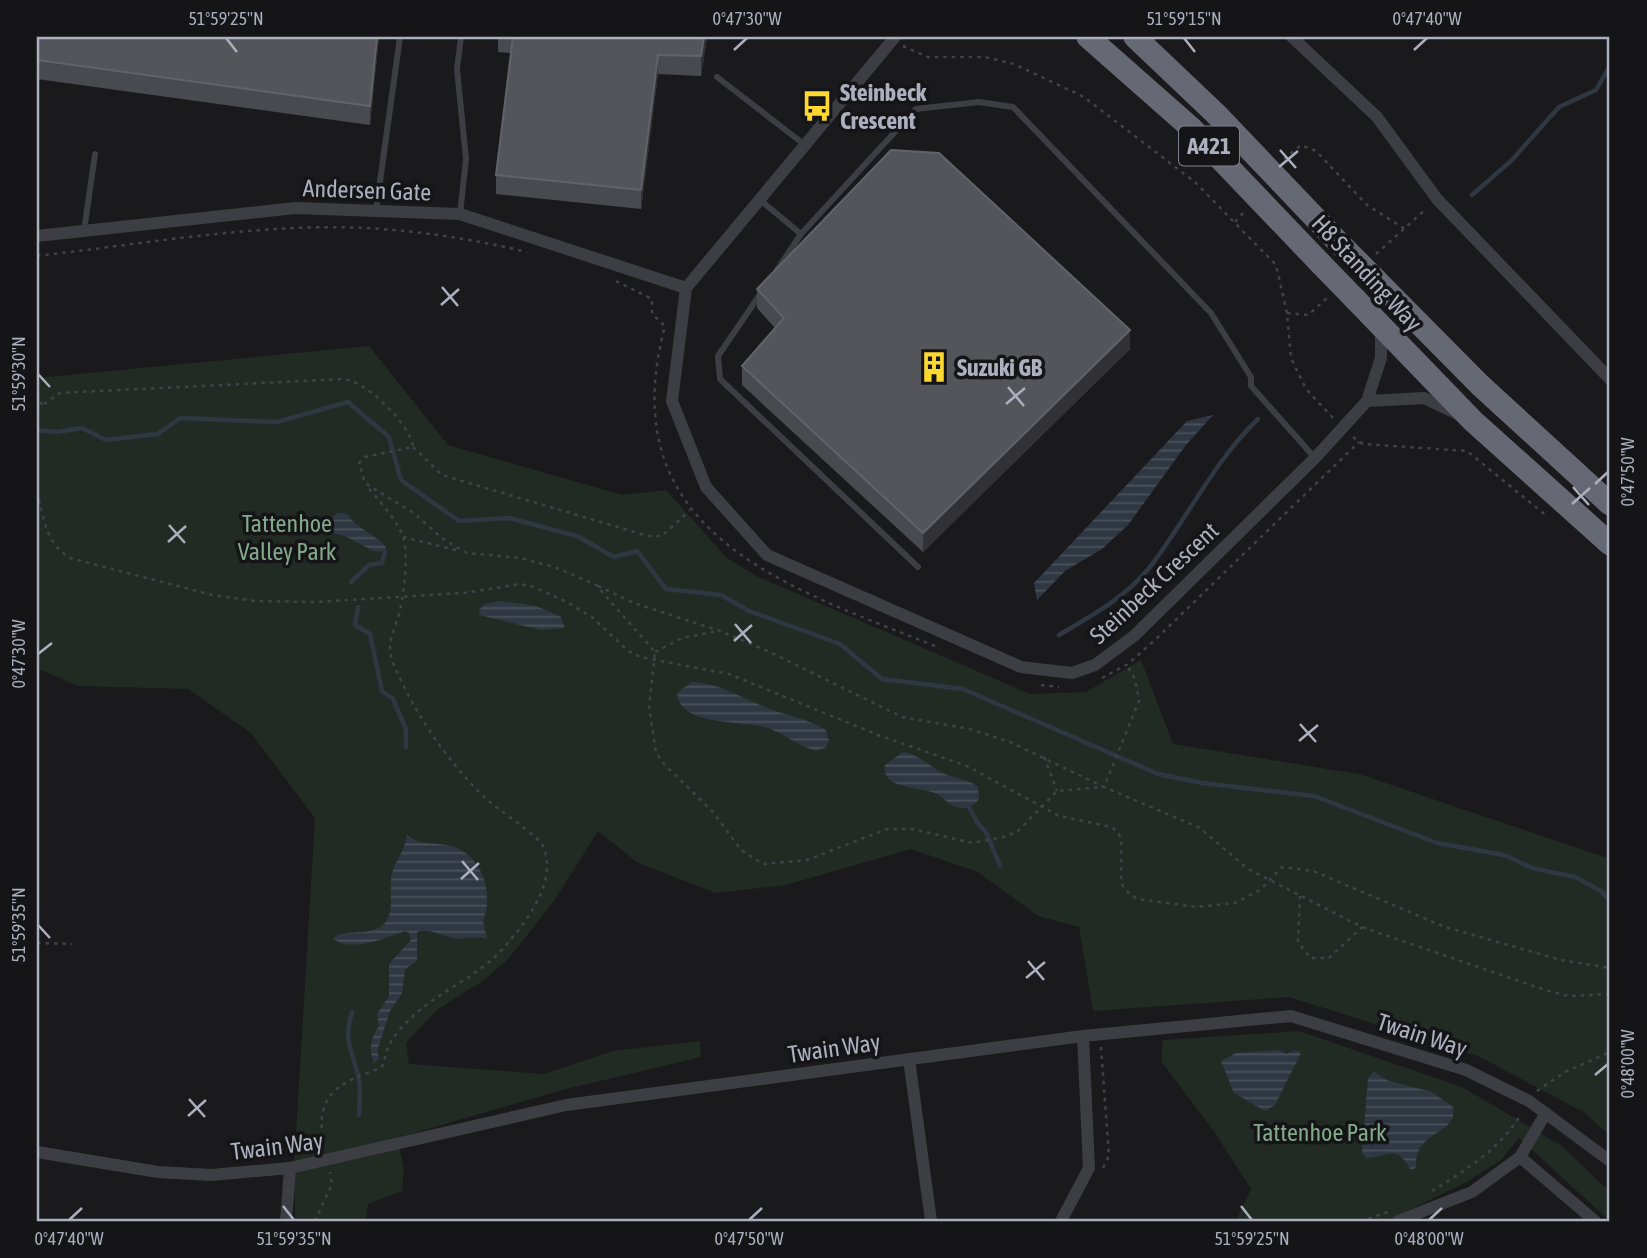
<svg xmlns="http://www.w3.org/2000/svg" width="1647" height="1258" font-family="'Asap Condensed',sans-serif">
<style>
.park{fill:#212b24}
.water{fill:url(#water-rules)}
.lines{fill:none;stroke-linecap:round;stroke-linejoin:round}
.stream{stroke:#2f3742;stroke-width:4.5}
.path{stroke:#414249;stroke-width:2.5;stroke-dasharray:3.5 5;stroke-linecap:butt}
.lane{stroke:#3d3d44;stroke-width:6}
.street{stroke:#3d3d44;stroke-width:12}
.highway{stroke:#666873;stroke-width:23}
.highway-bridge{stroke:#666873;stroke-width:23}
.wall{fill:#494a4f}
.shaded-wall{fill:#323236}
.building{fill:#54555b;stroke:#62636a;stroke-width:2}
.ticks{fill:none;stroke:#acafbd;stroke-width:2.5}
.labels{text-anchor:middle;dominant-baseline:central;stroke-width:7;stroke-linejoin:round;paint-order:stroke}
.shield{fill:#151518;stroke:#7f818c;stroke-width:2}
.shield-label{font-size:23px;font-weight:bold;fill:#acafbd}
.poi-label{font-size:24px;font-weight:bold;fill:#acafbd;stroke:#151518;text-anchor:start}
.street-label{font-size:24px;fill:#acafbd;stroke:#151518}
.park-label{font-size:24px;fill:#82a98a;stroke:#151518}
.neatline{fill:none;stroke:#acafbd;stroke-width:2.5}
.ticks-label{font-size:18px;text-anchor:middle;fill:#acafbd}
</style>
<defs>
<pattern id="water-rules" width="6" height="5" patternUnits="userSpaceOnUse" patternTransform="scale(1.75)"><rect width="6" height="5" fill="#2f3742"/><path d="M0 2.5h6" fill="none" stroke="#4a515b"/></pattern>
</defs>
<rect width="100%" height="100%" fill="#1a1a1d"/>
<path class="park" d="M 369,346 L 448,445 L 623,495 L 666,490 L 727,558 L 756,576 L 1030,694 L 1086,692 L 1141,660 L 1173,744 L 1359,774 L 1610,859 L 1610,1136 L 1585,1113 L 1480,1057 L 1289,997 L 1093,1011 L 1079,927 L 1038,916 L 978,872 L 911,849 L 786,885 L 716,893 L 638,863 L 598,831 L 554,901 L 509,958 L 484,980 L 437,1010 L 406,1043 L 409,1064 L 544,1074 L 613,1051 L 700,1041 L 701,1057 L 562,1090 L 397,1138 L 404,1169 L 402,1191 L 368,1204 L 366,1221 L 295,1221 L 294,1167 L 315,818 L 251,733 L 188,689 L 77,686 L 37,668 L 37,378 Z
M 1299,1031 L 1462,1087 L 1562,1146 L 1610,1192 L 1610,1221 L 1519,1138 L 1500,1161 L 1465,1183 L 1386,1221 L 1236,1221 L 1251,1189 L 1213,1130 L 1161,1061 L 1163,1040 Z"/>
<path class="water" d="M 1213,415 L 1186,445 L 1128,525 L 1102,549 L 1065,571 L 1037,600 L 1034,583 L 1187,421 Z
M 338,513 L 347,514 C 358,530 374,533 386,547 L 385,552 L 373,551 L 345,536 L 328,532 L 324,522 Z
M 500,601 L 536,606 L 561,617 L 565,628 L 541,630 L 480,615 L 479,610 L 484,604 Z
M 692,682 C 720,683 743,699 770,709 C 789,716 808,719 826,730 L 829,742 L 825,748 L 815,751 C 799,745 786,736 771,729 C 744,719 680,728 677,693 Z
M 903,752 C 919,754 929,767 943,773 C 956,779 966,778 978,787 L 979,799 C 974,805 969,809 960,808 C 950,806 945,799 937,794 C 922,786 880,790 885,765 Z
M 407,835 C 421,847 437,841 454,847 C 483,857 494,895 483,921 L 487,939 C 474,935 464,940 452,938 C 439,935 430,928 417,932 L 417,961 L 405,969 L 402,993 L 390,1011 L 377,1051 L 379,1059 L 374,1063 C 369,1048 370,1039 379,1026 L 377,1014 L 389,996 L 389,964 L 411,940 L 409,933 L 405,931 C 389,937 347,954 333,938 C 346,929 362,935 376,929 C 400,920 386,889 393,870 C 398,857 405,849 407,835 Z
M 1280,1050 L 1286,1054 L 1295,1050 L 1301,1053 L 1275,1105 L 1265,1111 L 1234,1093 L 1221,1061 L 1236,1053 Z
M 1374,1072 L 1389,1081 L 1432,1092 L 1453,1107 C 1459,1136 1414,1128 1416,1168 L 1411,1170 C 1395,1143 1391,1157 1366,1158 L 1362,1153 L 1368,1078 Z"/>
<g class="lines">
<path class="stream" d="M 1472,195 L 1512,160 L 1559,107 L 1596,90 L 1610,66
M 37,430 L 55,432 L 82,428 L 106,440 L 158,434 L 180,418 L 277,422 L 348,402 L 389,437 L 401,480 L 459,521 L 509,518 L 577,536 L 614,557 L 637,551 L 666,589 L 721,595 L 749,611 L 840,644 L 882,679 L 963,689 L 1158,774 L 1202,783 L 1314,796 L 1437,843 L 1504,855 L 1532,868 L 1575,877 L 1601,891 L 1610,901
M 351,582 L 369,565 L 382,563 L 385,552
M 358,607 L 355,625 L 370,634 L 382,691 L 393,699 L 406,729 L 406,747
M 1059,635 C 1091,616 1126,597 1150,567 C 1187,519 1214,461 1258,419
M 969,807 L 977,822 L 987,834 L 1000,866
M 352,1012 C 344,1040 350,1045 357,1071 C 361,1085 360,1100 359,1115"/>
<path class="path" d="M 903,46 L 928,57 L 985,57 L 1014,64 L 1084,97 L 1196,183 L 1276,265 L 1287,313 L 1291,358 L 1306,389 L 1333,418
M 1284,159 L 1301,145 L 1316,151 L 1367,205 L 1405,229
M 1235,222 L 1245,211
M 1376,254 L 1426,209
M 37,256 C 123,246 209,232 295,228 C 373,224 451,234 527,252
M 616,281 L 652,299 L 652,314 L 665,326 C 609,534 788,587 940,648
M 1287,313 L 1308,315 L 1327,298
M 37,394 L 43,407
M 37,409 L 60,393 L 343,379 C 365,380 411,425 413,447 L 365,457 L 359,463 L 365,483 L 415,514 L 443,539 L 467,553 L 521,558 L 557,568 L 596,585 L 655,652 L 649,707 L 656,752 L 662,762 L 713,812 L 741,850 L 763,864 L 807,860 L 887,829 L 913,829 L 972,843 L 1003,837 L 1017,832 L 1057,791 L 1104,787 L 1200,828 L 1248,869 L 1362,927 L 1545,990 L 1568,996 L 1610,994
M 1353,437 L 1363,444 L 1467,451 L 1548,517
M 413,447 L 442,475 L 648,536 L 662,536 L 690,510
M 37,491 C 44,518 45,543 70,558 L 212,595 L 255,601 L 314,602 L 464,593 L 520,584 L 534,587 L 567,602 L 593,618 L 627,650 L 640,657 L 729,674 L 878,735 L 967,766 L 1059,816 L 1112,827 L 1119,834 L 1121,842 L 1121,882 L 1125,890 L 1137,899 L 1196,907 L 1235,903 L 1260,890 L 1282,867 L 1313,871 L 1445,927 L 1561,960 L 1610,968
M 403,537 L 460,551
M 598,586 L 634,603 L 720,631 L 770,652 L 902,717 L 970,729 L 1010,742 L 1104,787 L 1139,701 L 1135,679 L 1127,665
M 655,652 L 682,638 L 718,631
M 1102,678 L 1128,664 L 1156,639 L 1359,442
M 1041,685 L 1059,687
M 1044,757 L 1057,791
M 1300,896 L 1298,942 L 1310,958 L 1329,958 L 1362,927
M 37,943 L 72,944
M 1101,1047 L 1109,1156 L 1103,1168
M 1537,1091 L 1565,1072 L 1610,1052
M 324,1145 C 313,1094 340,1082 381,1068 C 385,1061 385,1055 388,1048 C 392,1038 401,1027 410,1019 C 439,990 480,977 506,945 C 528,920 558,880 543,846 C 540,837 495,808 483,796 C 445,758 415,714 394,665 C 384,643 395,632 400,610 C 404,593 409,553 403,537 C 396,518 378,500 366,485
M 1432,1191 C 1465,1171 1501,1148 1521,1114
M 315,1221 L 332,1184 L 330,1172
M 1360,1221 L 1388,1212"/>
<path class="lane" d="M 717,77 L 805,145
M 760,200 L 801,234
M 376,210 L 400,37
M 460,214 L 466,159 L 457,69 L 461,37
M 84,231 L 95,154
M 777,270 L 801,234 L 916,109 L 979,102 L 1013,107 L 1211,313 L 1251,377 L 1251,386 L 1315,458
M 761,293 L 718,356 L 720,379 L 918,567"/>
<path class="street" d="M 895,37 L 686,288 L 672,401 L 706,487 L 767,555 L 1021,667 L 1072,673 L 1095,665 L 1134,636 L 1315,458 L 1367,401 L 1381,358 L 1381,328
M 1292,37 L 1377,117 L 1437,199 L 1610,379
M 37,236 L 295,208 L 460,214 L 686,288
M 1367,401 L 1424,398 L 1458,414
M 909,1059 L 931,1221
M 37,1152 L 158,1172 L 211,1175 L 290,1168 L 566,1105 L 1083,1036 L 1291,1016 L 1466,1070 L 1529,1101 L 1610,1161
M 1520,1157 L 1595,1221
M 286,1221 L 290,1168
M 1061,1221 L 1089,1168 L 1083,1036
M 1398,1221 L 1472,1192 L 1520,1157 L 1546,1113"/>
<path class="highway" d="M 1088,37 L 1190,127 L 1321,264
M 1135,37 L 1216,114 L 1340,244
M 1376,280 L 1480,385 L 1610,504
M 1356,300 L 1473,421 L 1610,544"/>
<path class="highway-bridge" d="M 1340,244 L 1376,280
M 1321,264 L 1356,300"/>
</g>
<path class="wall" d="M 37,37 L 379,37 L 370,125 L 37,79 Z
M 498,37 L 707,37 L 701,76 L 658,74 L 641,209 L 496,194 L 496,175 L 511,53 L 498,52 Z
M 757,289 L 1130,349 L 923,552 L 742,385 L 742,366 L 775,328 L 757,308 Z"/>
<path class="shaded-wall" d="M 377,37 L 379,37 L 370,125 L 370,106 Z
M 704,37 L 707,37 L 701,76 L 701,56 Z
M 658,55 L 658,74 L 641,209 L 641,190 Z
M 1130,330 L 1130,349 L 923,552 L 923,533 Z"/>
<path class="building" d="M 37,37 L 377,37 L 370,106 L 37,60 Z
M 513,37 L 704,37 L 701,56 L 658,55 L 641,190 L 496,175 Z
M 891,150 L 939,153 L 1130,330 L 923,533 L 742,366 L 784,318 L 757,289 Z"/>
<path class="ticks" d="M 226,38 L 237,52M 1184,38 L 1195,52M 734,50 L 747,38M 1414,50 L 1427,38M 1280,150 L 1296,168M 1279,167 L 1298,151M 442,287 L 458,306M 441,305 L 459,289M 38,374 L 50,387M 1008,387 L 1024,406M 1006,404 L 1025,388M 1595,484 L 1608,472M 1573,487 L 1589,505M 1572,504 L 1590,488M 169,525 L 185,543M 168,542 L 186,526M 735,624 L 751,643M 734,641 L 752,625M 38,654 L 52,643M 1300,724 L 1316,742M 1299,741 L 1318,725M 462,861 L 478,880M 461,879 L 479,863M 38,925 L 50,938M 1028,961 L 1044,980M 1026,978 L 1045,962M 1595,1075 L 1608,1064M 189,1099 L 205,1117M 188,1116 L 206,1100M 283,1206 L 294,1220M 1241,1206 L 1252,1220M 69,1220 L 82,1208M 749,1220 L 762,1208M 1429,1220 L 1442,1208"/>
<defs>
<symbol id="bus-bare" viewBox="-9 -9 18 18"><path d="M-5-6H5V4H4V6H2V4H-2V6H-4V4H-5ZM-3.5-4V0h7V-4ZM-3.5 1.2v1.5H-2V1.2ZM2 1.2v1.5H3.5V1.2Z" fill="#fdd831" stroke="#151518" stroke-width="2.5" paint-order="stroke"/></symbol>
<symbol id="building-bare" viewBox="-9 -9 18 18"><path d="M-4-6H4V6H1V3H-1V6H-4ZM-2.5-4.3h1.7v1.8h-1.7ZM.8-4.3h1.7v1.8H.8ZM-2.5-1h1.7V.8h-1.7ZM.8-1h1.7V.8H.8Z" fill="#fdd831" stroke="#151518" stroke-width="2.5" paint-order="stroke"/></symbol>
</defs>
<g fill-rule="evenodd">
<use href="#bus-bare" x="795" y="84" width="44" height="44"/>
<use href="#building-bare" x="912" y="345" width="44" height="44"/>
</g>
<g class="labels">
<rect class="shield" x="1179" y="126.5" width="60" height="39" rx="5"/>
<g class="shield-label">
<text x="1209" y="146">A421</text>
</g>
<g class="poi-label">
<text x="840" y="92">Steinbeck<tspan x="840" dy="28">Crescent</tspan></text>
<text x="957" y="367">Suzuki GB</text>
</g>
<g class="street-label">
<text transform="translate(367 190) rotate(2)">Andersen Gate</text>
<text transform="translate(1367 273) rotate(47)">H8 Standing Way</text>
<text transform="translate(1154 583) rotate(-43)">Steinbeck Crescent</text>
<text transform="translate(1422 1035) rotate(18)">Twain Way</text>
<text transform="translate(834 1048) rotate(-8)">Twain Way</text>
<text transform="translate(277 1146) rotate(-7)">Twain Way</text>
</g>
<g class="park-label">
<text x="287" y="523">Tattenhoe<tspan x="287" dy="28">Valley Park</tspan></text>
<text x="1320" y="1132">Tattenhoe Park</text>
</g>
</g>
<rect width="1647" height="1258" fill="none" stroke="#151518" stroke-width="77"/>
<rect x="38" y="38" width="1570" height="1182" class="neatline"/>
<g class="ticks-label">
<text x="226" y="25">51°59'25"N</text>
<text x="747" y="25">0°47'30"W</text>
<text x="1184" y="25">51°59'15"N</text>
<text x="1427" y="25">0°47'40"W</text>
<text transform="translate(19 374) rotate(-90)" y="6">51°59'30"N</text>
<text transform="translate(1628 472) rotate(-90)" y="6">0°47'50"W</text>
<text transform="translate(19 654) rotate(-90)" y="6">0°47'30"W</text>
<text transform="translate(19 925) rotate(-90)" y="6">51°59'35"N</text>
<text transform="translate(1628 1064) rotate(-90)" y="6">0°48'00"W</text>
<text x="69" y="1245">0°47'40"W</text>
<text x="294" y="1245">51°59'35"N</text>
<text x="749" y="1245">0°47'50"W</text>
<text x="1252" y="1245">51°59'25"N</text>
<text x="1429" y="1245">0°48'00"W</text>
</g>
</svg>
